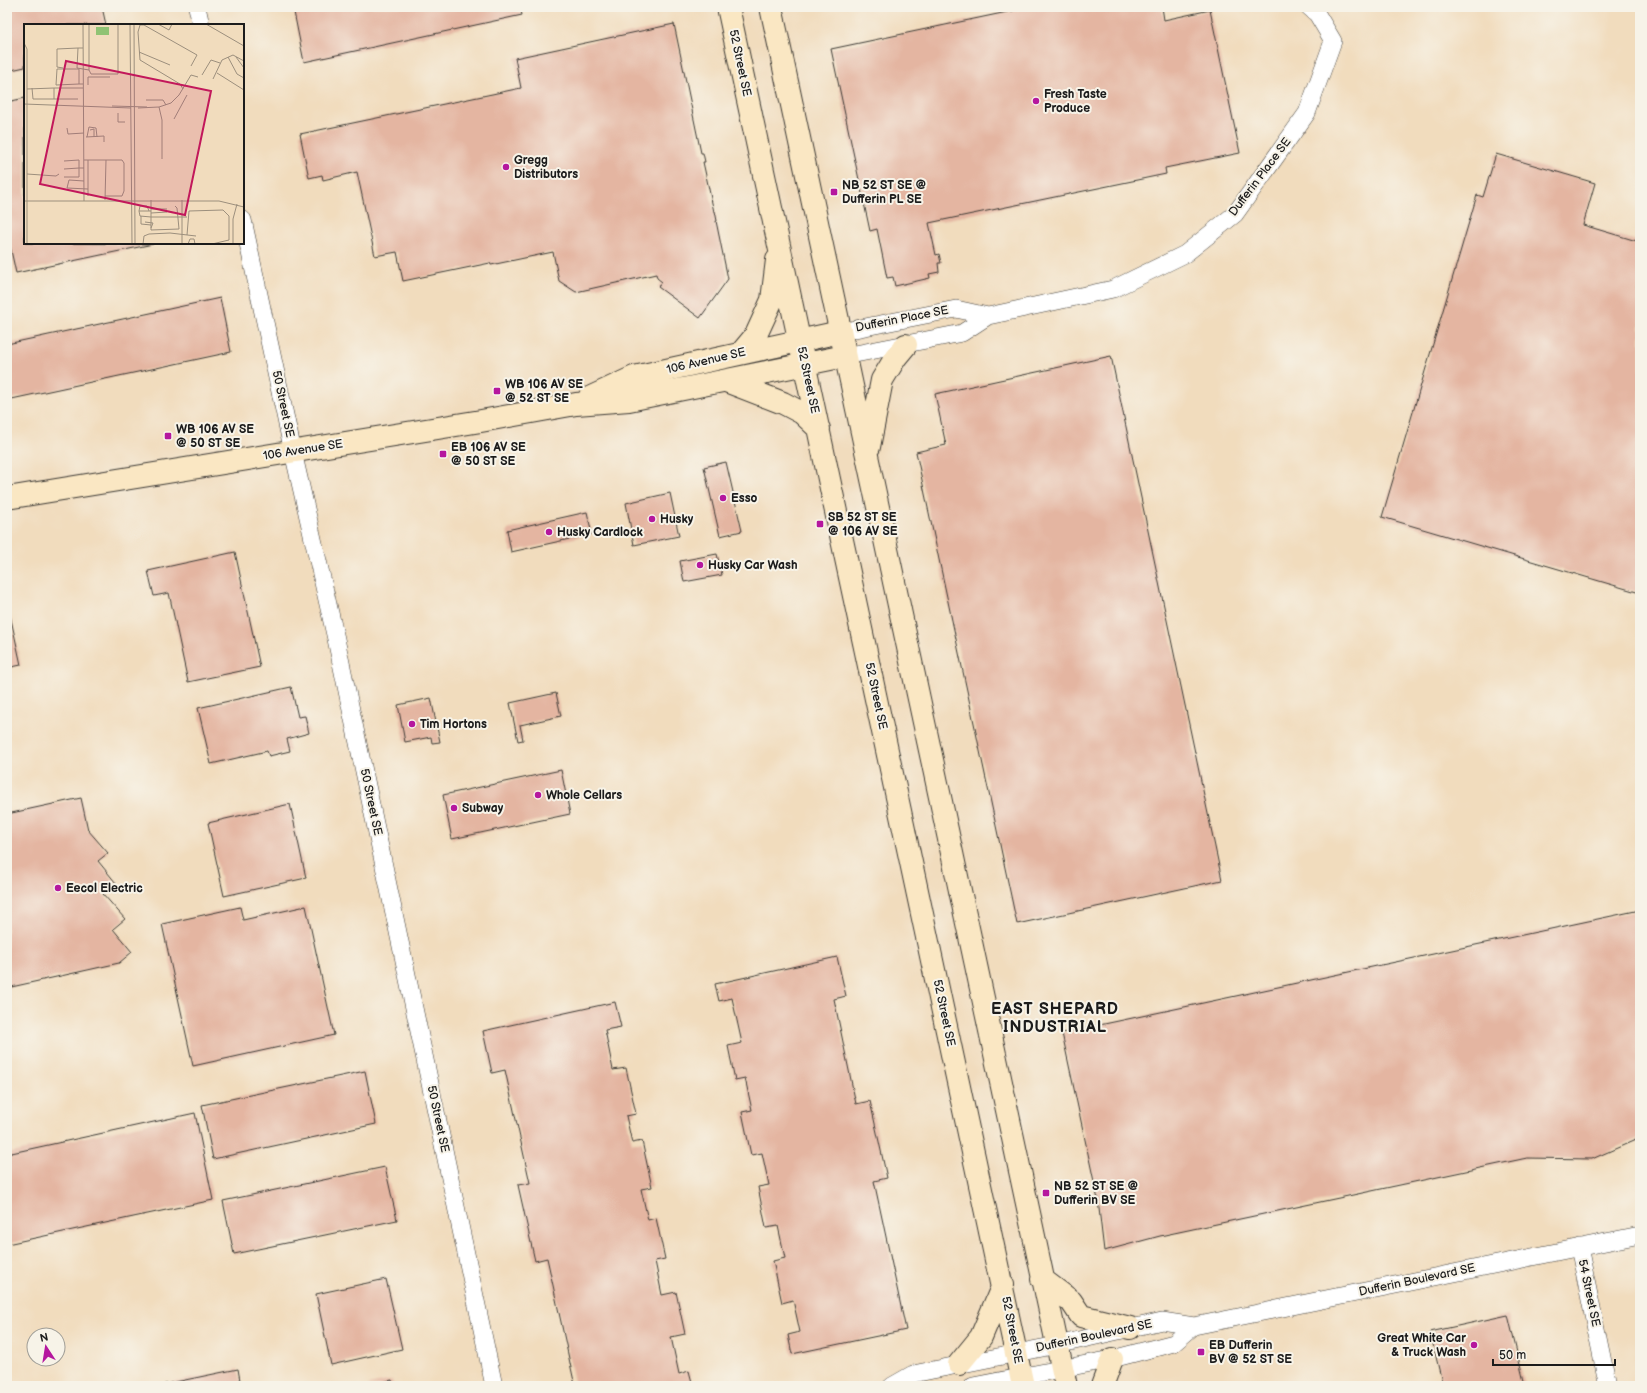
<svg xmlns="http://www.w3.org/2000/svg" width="1647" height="1393" font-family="'Balsamiq Sans',sans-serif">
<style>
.building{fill:#e4b5a1}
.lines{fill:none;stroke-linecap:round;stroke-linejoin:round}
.street-casing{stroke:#3c3934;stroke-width:18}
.secondary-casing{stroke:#3c3934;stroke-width:24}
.street{stroke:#fff;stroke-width:17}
.secondary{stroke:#fae7c3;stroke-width:22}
.poi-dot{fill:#b5179e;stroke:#f7f3e8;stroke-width:1.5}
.labels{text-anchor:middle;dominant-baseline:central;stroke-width:4;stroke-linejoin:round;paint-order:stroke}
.street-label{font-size:12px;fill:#1c1c1c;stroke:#f7f3e8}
.poi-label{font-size:12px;font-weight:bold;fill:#1c1c1c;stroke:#f7f3e8;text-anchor:start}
.district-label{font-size:16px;font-weight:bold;letter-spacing:1px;fill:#1c1c1c;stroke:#f7f3e8}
.inset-road{fill:none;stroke:#9c8f7d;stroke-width:1}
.view{fill:#c2185b;fill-opacity:0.15;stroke:#c2185b;stroke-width:2}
.inset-edge{fill:none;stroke:#1c1c1c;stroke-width:2}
</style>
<rect width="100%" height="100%" fill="#f7f3e8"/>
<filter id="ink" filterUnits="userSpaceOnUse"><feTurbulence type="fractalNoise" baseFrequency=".025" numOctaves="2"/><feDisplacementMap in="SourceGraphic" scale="8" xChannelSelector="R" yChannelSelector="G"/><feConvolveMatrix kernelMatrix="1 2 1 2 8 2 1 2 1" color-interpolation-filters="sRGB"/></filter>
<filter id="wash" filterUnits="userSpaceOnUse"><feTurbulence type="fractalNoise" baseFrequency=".012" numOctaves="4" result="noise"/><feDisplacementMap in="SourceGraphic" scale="16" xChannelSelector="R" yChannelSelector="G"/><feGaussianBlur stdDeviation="0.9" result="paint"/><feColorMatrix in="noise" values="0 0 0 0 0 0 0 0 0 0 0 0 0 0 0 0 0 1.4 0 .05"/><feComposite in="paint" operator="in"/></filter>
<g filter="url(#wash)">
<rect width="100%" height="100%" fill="#f1dcbd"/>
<g id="blocks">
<path class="building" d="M 7,7 L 102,7 L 106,25 L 25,25 L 25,67 L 7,71 Z
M 293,7 L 520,7 L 522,15 L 304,62 Z
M 1031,7 L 1162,7 L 1164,20 L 1210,10 L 1240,153 L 1165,168 L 1166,174 L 929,223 L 936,255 L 939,254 L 941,263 L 938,263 L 939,272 L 929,274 L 930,278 L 895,286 L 893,277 L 887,278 L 877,229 L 870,231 L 831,49 Z
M 674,24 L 701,153 L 703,153 L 705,162 L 703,162 L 714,212 L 715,211 L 717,221 L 716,221 L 728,279 L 700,318 L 658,287 L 662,282 L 657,278 L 656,274 L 576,292 L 559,281 L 553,252 L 491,265 L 490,263 L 403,281 L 397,252 L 375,256 L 357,172 L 323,180 L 322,175 L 309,178 L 300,134 L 521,88 L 515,58 Z
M 25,98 L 25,243 L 153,244 L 16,273 L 7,232 L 7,102 Z
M 1496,154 L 1595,183 L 1583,225 L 1640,242 L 1640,593 L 1382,517 L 1477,195 L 1483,197 Z
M 220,298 L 231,352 L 7,400 L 7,344 Z
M 1111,356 L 1222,880 L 1017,924 L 916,452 L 946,445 L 935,394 Z
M 726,462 L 742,531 L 720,536 L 704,467 Z
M 670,493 L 679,536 L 634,545 L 626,503 Z
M 587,512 L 592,534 L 511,552 L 507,530 Z
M 235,552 L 260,667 L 188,682 L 169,593 L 154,596 L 148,571 Z
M 717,554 L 722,575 L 684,582 L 680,561 Z
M 7,601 L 21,665 L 7,668 Z
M 291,687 L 298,717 L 305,716 L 309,733 L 287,739 L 290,751 L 269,756 L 267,751 L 211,764 L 198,708 Z
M 556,693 L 561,716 L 520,725 L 523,740 L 518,741 L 510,703 Z
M 431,698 L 440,742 L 432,743 L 431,737 L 405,742 L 398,705 Z
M 561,770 L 570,814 L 452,839 L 443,795 Z
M 81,798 L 88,830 L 108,853 L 98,861 L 116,883 L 103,894 L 125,919 L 113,929 L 132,952 L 119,963 L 7,988 L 7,814 Z
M 290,804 L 306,878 L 224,896 L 208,823 Z
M 306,906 L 334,1035 L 193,1066 L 162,924 L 240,907 L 243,920 Z
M 1640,910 L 1640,1138 L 1592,1159 L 1527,1158 L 1160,1236 L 1104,1251 L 1098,1200 L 1062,1033 Z
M 837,957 L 846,996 L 834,999 L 856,1104 L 870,1101 L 887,1178 L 874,1181 L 906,1330 L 792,1354 L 788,1335 L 800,1332 L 793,1300 L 782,1303 L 773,1261 L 785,1258 L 778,1226 L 766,1228 L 758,1187 L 769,1185 L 762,1153 L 751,1155 L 742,1112 L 752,1110 L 745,1078 L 735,1080 L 728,1046 L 742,1043 L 732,998 L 719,1001 L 715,984 Z
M 615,1002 L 621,1027 L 605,1030 L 613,1070 L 626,1068 L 636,1114 L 626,1116 L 632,1143 L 642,1141 L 652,1187 L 641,1189 L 648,1220 L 656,1218 L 665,1259 L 655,1261 L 662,1295 L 676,1292 L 685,1334 L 671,1337 L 679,1374 L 689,1371 L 693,1386 L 575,1386 L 547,1258 L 535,1261 L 518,1185 L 530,1183 L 505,1070 L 492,1073 L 483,1031 Z
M 365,1071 L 376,1124 L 213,1159 L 202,1105 Z
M 195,1113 L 213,1200 L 7,1244 L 7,1154 Z
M 385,1167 L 397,1220 L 234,1254 L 223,1201 Z
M 386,1279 L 402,1349 L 331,1365 L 316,1294 Z
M 1508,1315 L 1525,1386 L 1443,1386 L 1430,1332 Z
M 238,1369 L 241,1386 L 161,1386 L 161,1385 Z
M 392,1380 L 393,1386 L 369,1386 L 369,1385 Z"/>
</g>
</g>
<g filter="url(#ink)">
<use href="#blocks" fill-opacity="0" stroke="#3c3934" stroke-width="1"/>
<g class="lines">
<defs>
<path id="street" d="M 197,7 L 201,25
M 243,220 L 293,452 L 336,639 L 494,1386
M 840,332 L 956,309 L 988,316
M 845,356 L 962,333 L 988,316 L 1113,289 L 1185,254 L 1235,214 L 1307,113 L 1333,41 L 1317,14 L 1309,7
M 1579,1247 L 1608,1386
M 892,1386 L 913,1374 L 1057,1345 L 1162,1321 L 1194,1326 L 1640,1235
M 973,1386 L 1112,1359 L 1174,1343 L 1194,1326"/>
<path id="secondary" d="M 728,7 L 1023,1386
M 771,7 L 1066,1386
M 741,353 L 756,335 L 772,300 L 777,260
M 726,381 L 783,403 L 802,413 L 819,429
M 589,398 L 634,377 L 840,332
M 869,447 L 882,380 L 896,357 L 906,345
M 7,498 L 481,421 L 576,404 L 629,400 L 845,356
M 1042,1279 L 1071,1301 L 1081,1316 L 1130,1328
M 959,1364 L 981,1337 L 1003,1285
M 1102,1386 L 1112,1359"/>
</defs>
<use href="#street" class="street-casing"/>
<use href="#secondary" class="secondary-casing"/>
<use href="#street" class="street"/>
<use href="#secondary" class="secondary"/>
</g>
</g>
<g class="poi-dot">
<circle cx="1036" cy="101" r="4"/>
<circle cx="506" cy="167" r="4"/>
<rect x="830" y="188" width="8" height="8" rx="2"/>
<rect x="493" y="387" width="8" height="8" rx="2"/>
<rect x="164" y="432" width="8" height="8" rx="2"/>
<rect x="439" y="450" width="8" height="8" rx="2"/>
<circle cx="723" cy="498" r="4"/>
<circle cx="652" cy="519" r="4"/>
<rect x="816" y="520" width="8" height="8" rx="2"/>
<circle cx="549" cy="532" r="4"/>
<circle cx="700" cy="565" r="4"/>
<circle cx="412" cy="724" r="4"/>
<circle cx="538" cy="795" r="4"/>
<circle cx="454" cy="808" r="4"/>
<circle cx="58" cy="888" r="4"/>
<rect x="1042" y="1189" width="8" height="8" rx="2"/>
<circle cx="1474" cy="1345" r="4"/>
<rect x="1197" y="1348" width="8" height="8" rx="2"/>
</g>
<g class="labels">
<g class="street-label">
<text transform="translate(740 63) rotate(78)">52 Street SE</text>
<text transform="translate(1260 177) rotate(-53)">Dufferin Place SE</text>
<text transform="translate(902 319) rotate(-11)">Dufferin Place SE</text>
<text transform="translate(706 361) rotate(-13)">106 Avenue SE</text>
<text transform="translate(808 380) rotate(78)">52 Street SE</text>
<text transform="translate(283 404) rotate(78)">50 Street SE</text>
<text transform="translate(303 450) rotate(-9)">106 Avenue SE</text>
<text transform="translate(876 696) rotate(78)">52 Street SE</text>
<text transform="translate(371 802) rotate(78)">50 Street SE</text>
<text transform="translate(944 1013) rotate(78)">52 Street SE</text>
<text transform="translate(438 1119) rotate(78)">50 Street SE</text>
<text transform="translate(1417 1280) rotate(-12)">Dufferin Boulevard SE</text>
<text transform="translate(1589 1293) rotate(78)">54 Street SE</text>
<text transform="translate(1012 1330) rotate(79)">52 Street SE</text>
<text transform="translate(1094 1336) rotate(-12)">Dufferin Boulevard SE</text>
</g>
<g class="poi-label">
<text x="1044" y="94">Fresh Taste<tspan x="1044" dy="14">Produce</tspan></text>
<text x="514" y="160">Gregg<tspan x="514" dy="14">Distributors</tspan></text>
<text x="842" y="185">NB 52 ST SE @<tspan x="842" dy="14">Dufferin PL SE</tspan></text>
<text x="505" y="384">WB 106 AV SE<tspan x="505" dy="14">@ 52 ST SE</tspan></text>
<text x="176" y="429">WB 106 AV SE<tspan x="176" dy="14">@ 50 ST SE</tspan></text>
<text x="451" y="447">EB 106 AV SE<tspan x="451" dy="14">@ 50 ST SE</tspan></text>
<text x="731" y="498">Esso</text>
<text x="828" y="517">SB 52 ST SE<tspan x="828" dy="14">@ 106 AV SE</tspan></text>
<text x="660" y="519">Husky</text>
<text x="557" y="532">Husky Cardlock</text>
<text x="708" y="565">Husky Car Wash</text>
<text x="420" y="724">Tim Hortons</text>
<text x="546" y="795">Whole Cellars</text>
<text x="462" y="808">Subway</text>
<text x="66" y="888">Eecol Electric</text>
<text x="1054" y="1186">NB 52 ST SE @<tspan x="1054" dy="14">Dufferin BV SE</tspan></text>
<text x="1466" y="1338" text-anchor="end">Great White Car<tspan x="1466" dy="14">&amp; Truck Wash</tspan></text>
<text x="1209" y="1345">EB Dufferin<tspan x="1209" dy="14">BV @ 52 ST SE</tspan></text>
</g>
<g class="district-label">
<text x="1055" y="1009">EAST SHEPARD<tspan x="1055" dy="18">INDUSTRIAL</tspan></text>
</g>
</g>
<g transform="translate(24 24)">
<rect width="220" height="220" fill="#f1dcbd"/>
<path d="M 72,3 L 85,3 L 85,11 L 72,11 Z" fill="#90c374"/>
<path class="inset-road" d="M 59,0 L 60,177M 106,0 L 108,220M 110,0 L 111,220M 134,0 L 145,6 L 148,0M 182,0 L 220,22M 116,1 L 114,8 L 116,36 L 156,60 L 159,65M 116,1 L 120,1 L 173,31 L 167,42M 0,19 L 3,25 L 3,220M 59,24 L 54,24 L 53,44 L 65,46 L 67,50 L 94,50 L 94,0M 115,28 L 146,41M 204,33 L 213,50 L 220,54M 212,33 L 220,44M 39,44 L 33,43 L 33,25 L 54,24M 55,45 L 33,45 L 32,61 L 55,60M 55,45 L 55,60 L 59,60M 65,46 L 65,0M 193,49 L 220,66M 178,51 L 187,36 L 196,39M 189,55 L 198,36 L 209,31 L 220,37M 64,61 L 64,53 L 86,53M 8,64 L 9,75 L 30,75M 3,65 L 30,64M 54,75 L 30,75 L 30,64 L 59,64M 122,76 L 139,76 L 142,81M 0,80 L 107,84M 88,82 L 123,83M 135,83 L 138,96 L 138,135M 114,84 L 135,83 L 147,79 L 155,71 L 167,51 L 174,53M 94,89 L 94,98 L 101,98M 150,95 L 163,71M 43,104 L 44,110 L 60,109M 66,106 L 70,105 L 70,113M 62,113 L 80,112 L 80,118M 63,113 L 65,103 L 72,104 L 73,113M 60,136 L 82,136 L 81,176M 40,137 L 55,136 L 55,144 L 60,144M 3,150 L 32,152 L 35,150M 40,153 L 55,153 L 55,144 L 40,145M 60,157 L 45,156 L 43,164 L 64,165M 64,172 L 64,136M 81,172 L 98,172 L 100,167 L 100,139 L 98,136 L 82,136M 127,176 L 127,193 L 116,192 L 115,187 L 127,187M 158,176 L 158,220M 0,177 L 195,177 L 220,183M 127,185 L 143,185M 115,187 L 116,182 L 123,182 L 125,187M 127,189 L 143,188M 117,192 L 117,200 L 127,201 L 127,193 L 163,193M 121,198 L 129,199 L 127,204M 127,201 L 127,206 L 155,205 L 153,184 L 151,182M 163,211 L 165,187 L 199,186 L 205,192 L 205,216 L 188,220M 119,220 L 120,212 L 125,210 L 146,209 L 172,212M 164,220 L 166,215 L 170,215 L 171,220M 209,220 L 209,195 L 213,180"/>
<path class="view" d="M 42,37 L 187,67 L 161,191 L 16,160 Z"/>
<rect width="220" height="220" class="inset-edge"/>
</g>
<rect width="1647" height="1393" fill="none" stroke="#f7f3e8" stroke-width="24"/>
<g transform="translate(46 1347) rotate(348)"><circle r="19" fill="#f7f3e8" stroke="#9f9d96"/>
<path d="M0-3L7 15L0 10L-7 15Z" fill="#b5179e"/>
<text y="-6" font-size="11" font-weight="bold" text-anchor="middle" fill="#1c1c1c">N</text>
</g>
<path d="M1493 1359v6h122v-6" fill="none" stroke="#1c1c1c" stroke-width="2"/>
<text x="1499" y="1359" font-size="12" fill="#1c1c1c" stroke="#f7f3e8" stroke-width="3" paint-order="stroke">50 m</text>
</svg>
